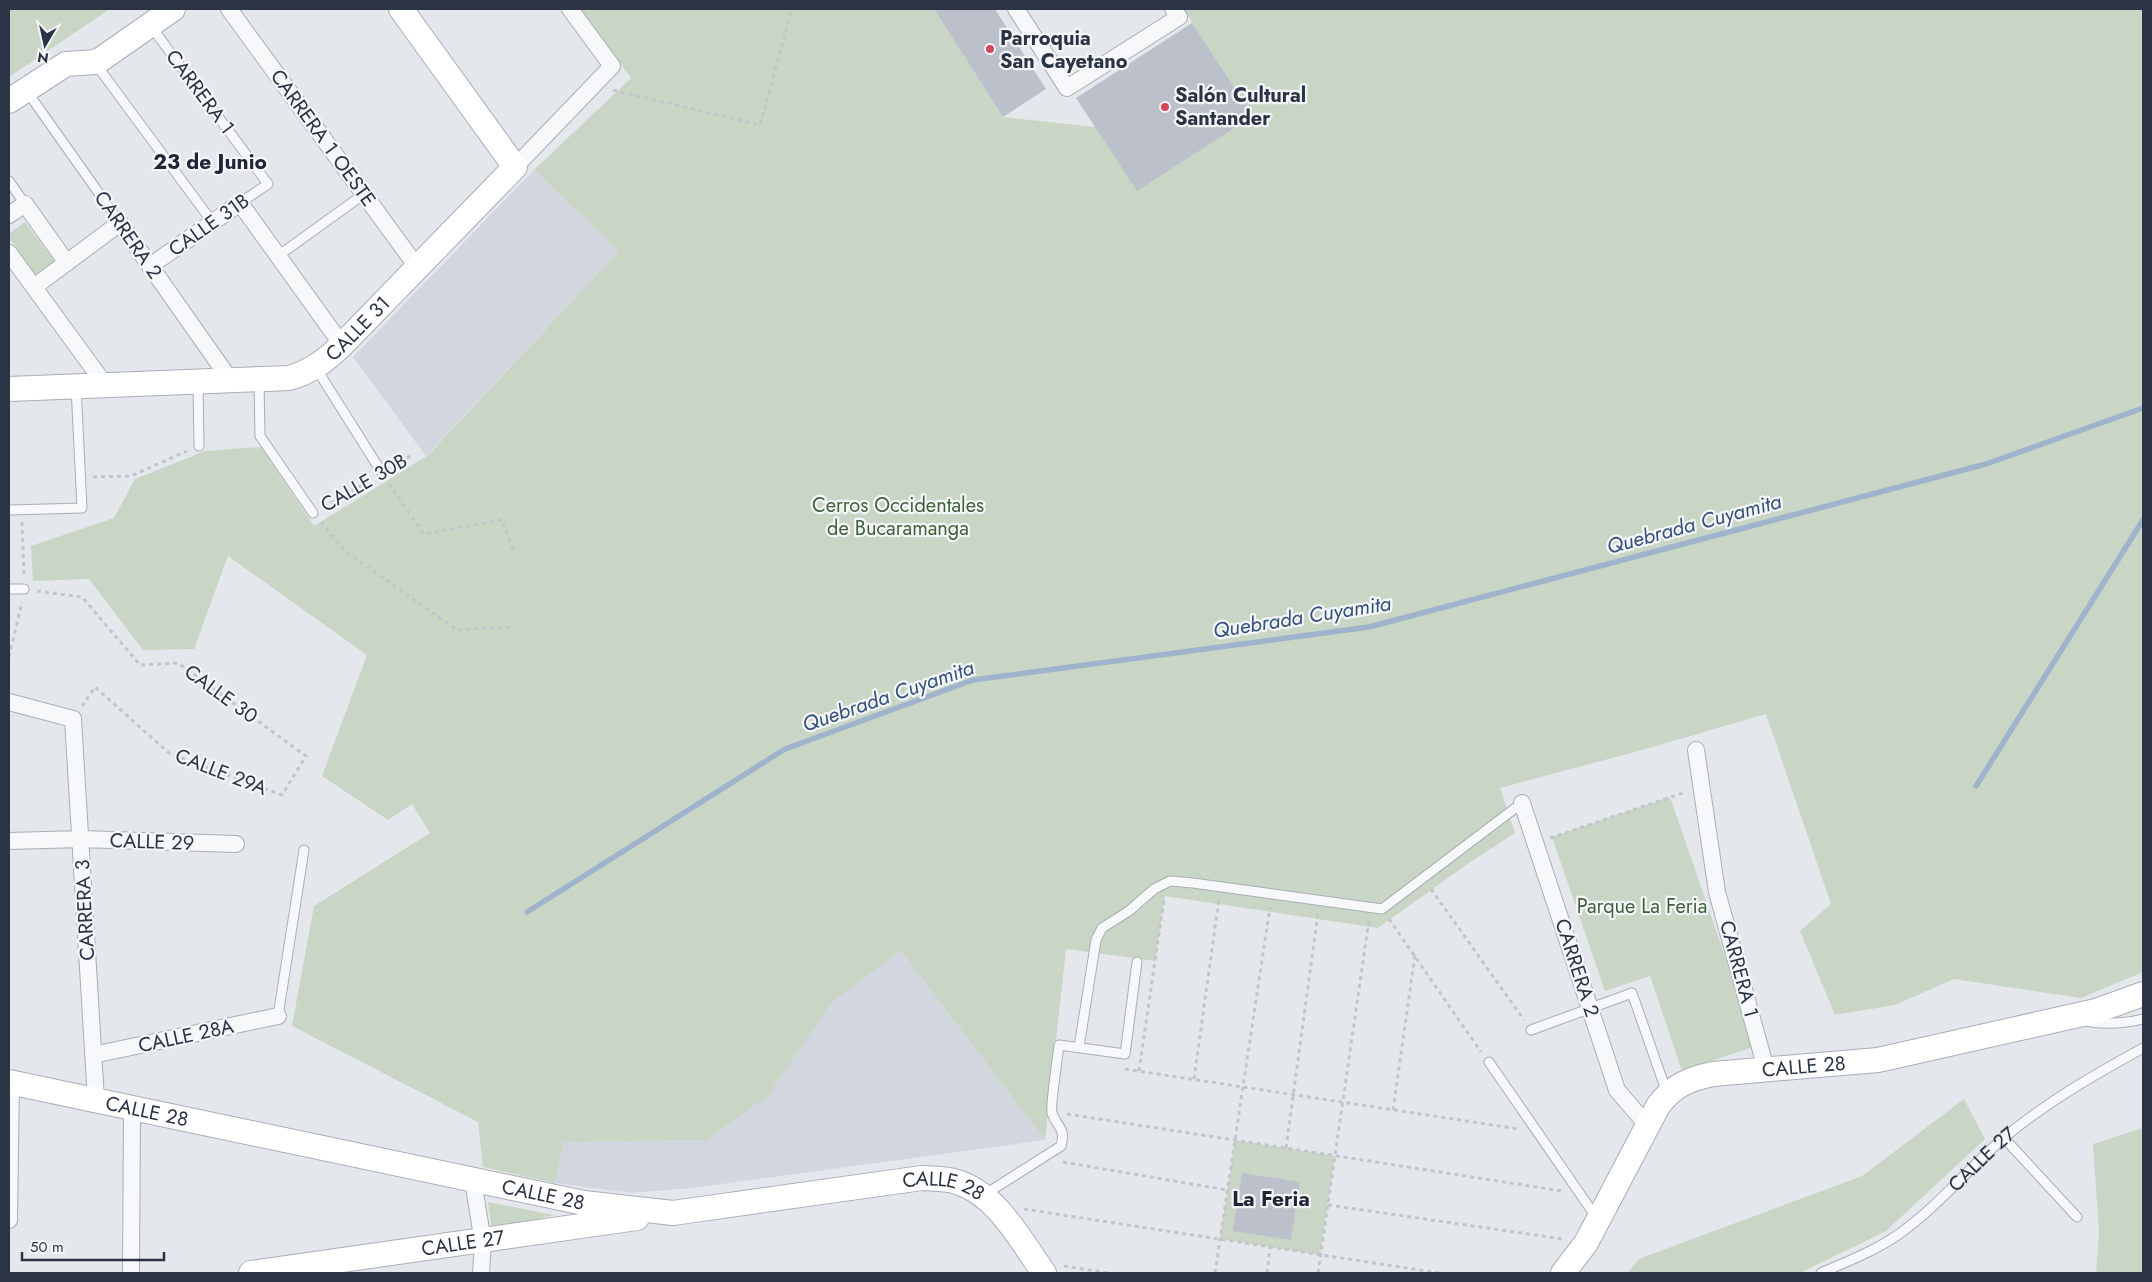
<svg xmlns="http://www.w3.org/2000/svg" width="2152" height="1282" font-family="Jost,sans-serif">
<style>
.built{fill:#d2d6de}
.green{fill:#c9d6c5}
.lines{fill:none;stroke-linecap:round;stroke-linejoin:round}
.stream{stroke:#9fb4cc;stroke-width:5.5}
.building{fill:#bbc0ca}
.lane-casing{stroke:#a9aeb7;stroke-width:11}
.street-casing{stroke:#a9aeb7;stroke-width:18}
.secondary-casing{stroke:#a9aeb7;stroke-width:26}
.path{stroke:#c2c5cb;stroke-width:3;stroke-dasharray:4 4;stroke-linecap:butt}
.lane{stroke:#f7f8fa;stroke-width:9}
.street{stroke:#f7f8fa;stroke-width:16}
.secondary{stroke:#fff;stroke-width:24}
.poi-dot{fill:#d1495b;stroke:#f4f6f9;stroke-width:2}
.labels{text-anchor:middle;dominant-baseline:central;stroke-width:4.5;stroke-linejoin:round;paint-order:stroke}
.poi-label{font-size:20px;font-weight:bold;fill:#2b3445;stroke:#f4f6f9;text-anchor:start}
.street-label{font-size:20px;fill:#2b3445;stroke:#f4f6f9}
.park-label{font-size:20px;fill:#3f6138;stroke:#f4f6f9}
.neighbourhood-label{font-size:21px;font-weight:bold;fill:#1d2536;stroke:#f4f6f9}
.water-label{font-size:21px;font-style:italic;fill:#34527a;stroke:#f4f6f9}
</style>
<rect width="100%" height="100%" fill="#e4e7ec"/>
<path class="built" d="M 534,170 L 619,251 L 426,456 L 353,357 Z
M 901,951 L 1045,1140 L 692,1188 L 631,1193 L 555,1183 L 564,1142 L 707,1140 L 768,1096 L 832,1002 Z"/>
<path class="green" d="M 9,9 L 110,9 L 9,77 Z
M 580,9 L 934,9 L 1003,117 L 1095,127 L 1192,23 L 1185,9 L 2143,9 L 2143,972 L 2081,998 L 1954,979 L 1895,1005 L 1835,1015 L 1800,931 L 1831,904 L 1766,714 L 1642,750 L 1500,788 L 1515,833 L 1469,863 L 1378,928 L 1165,896 L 1155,961 L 1066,949 L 1045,1140 L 901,951 L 832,1002 L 768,1096 L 707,1140 L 564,1142 L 555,1183 L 483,1167 L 478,1122 L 292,1026 L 314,906 L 430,833 L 412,804 L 388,820 L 322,776 L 367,655 L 228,556 L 194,649 L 143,650 L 89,579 L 33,581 L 31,546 L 114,518 L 135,479 L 205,451 L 261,447 L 314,526 L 427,456 L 619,251 L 534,170 L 631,78 Z
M 25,222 L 55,262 L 36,275 L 9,238 L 9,234 Z
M 1670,797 L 1756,1046 L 1682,1071 L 1650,976 L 1605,991 L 1552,837 Z
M 1964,1099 L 1985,1139 L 1886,1231 L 1800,1273 L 1627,1273 L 1639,1259 L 1862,1176 Z
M 2143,1128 L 2143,1273 L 2096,1273 L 2099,1232 L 2093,1144 Z
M 1235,1140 L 1335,1156 L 1320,1255 L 1220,1239 Z
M 488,1202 L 554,1215 L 492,1229 Z"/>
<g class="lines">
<path class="stream" d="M 1976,786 L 2143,520
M 527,912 L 785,749 L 973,680 L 1369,627 L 1986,464 L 2143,408"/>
</g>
<path class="building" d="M 934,9 L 995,9 L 1046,89 L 1003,117 Z
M 1192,23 L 1253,116 L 1137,191 L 1076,98 Z
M 1242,1173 L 1300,1182 L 1291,1240 L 1233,1231 Z"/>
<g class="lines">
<defs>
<g id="lane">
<path d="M 150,25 L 268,184 L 240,203"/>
<path d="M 95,63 L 213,223"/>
<path d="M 26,90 L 120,223"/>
<path d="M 9,181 L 25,204"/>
<path d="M 278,256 L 364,194"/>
<path d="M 316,368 L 382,473"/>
<path d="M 259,380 L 260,436 L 313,513"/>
<path d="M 198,382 L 199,446"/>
<path d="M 9,510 L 82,508 L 76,387"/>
<path d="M 9,589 L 24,589"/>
<path d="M 278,1016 L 304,850"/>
<path d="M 2085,1021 C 2106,1025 2123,1024 2143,1019"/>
<path d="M 1531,1030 L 1632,993 L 1667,1093"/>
<path d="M 1079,1047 L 1096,940 L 1102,928 L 1129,911 L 1154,889 L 1170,881 L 1193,883 L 1382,909 L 1522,803"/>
<path d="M 1489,1062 L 1596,1217"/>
<path d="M 2004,1138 L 2077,1217"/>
<path d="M 984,1195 L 1061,1146 C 1066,1127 1057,1128 1052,1113 C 1050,1106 1058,1056 1059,1045 L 1125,1054 L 1137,962"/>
<path id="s1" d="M 1821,1273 C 1848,1261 1875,1251 1899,1234 C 1939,1206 1969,1167 2006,1136 C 2050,1100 2094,1075 2143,1048"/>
</g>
<path id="street" d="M 229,9 L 417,267
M 1016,9 L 1067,88 L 1179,17 L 1173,9
M 515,167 L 612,66 L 570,9
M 9,215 L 25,204 L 67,263
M 9,253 L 106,386
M 150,266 L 240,203 L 342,345
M 34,287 L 120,223 L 231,381
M 9,702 L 73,719 L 96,1100
M 1696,750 L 1717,892 L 1766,1069
M 1522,803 L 1617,1090 L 1647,1125
M 9,841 L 81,839 L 236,844
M 93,1055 L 278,1016
M 473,1181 L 483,1242 L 481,1273
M 9,1220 L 11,1082
M 131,1273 L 132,1108"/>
<g id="secondary">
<path d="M 9,101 L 66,64 L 95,62 L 100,60 L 173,9"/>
<path id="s2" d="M 9,389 L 289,378 C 311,372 326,360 342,345 L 515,167 L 401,9"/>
<path id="s3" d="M 9,1082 L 584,1203 L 673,1213 L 922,1178 C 933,1179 945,1178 957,1182 C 997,1194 1021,1241 1044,1273"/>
<path id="s4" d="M 251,1273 L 637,1218"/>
<path id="s5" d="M 1563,1273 L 1586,1243 L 1658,1106 C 1673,1086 1688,1079 1713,1074 L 1878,1060 L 2096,1011 L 2143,994"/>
</g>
</defs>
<use href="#lane" class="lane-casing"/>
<use href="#street" class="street-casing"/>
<use href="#secondary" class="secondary-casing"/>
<path class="path" d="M 613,90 L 760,125 L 792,9
M 393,466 L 414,454
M 93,477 L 131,476 L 187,451
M 389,484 L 424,534 L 502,520 L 513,550
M 324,507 L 371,480
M 22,522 L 24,576
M 321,522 L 345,551 L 457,630 L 511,627
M 37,591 L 82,597 L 140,665 L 178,663 L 306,756 L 282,795 L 170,754 L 95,687 L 82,706
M 9,657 L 22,602
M 1550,838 L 1686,792
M 1431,889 L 1524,1020
M 1389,919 L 1481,1052
M 1125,1069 L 1519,1129
M 1139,1071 L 1164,899
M 1194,1079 L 1219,899
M 1393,1110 L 1415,955
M 1067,1114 L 1562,1191
M 1286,1148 L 1318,913
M 1063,1162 L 1227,1190
M 1328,1205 L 1563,1239
M 1024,1209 L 1439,1273
M 1064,1266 L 1109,1273
M 1215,1273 L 1270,907
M 1267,1273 L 1270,1247
M 1318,1273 L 1369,920"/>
<use href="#lane" class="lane"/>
<use href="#street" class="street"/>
<use href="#secondary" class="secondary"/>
</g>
<g class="poi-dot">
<circle cx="990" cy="49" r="5"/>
<circle cx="1165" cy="107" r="5"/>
</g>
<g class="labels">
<g class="poi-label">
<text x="1000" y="38">Parroquia<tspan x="1000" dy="23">San Cayetano</tspan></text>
<text x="1175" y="95">Salón Cultural<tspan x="1175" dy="23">Santander</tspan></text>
</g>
<g class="street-label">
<text transform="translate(200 92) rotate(53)">CARRERA 1</text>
<text transform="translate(323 138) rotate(54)">CARRERA 1 OESTE</text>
<text transform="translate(209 225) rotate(-35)">CALLE 31B</text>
<text transform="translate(128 235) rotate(55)">CARRERA 2</text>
<text stroke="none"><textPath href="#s2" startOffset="366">CALLE 31</textPath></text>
<text transform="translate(364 483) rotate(-30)">CALLE 30B</text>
<text transform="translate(221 694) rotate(36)">CALLE 30</text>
<text transform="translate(221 772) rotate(21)">CALLE 29A</text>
<text transform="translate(152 842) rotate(2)">CALLE 29</text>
<text transform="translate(85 910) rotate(-93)">CARRERA 3</text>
<text transform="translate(1577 968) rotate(72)">CARRERA 2</text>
<text transform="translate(1739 969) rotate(75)">CARRERA 1</text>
<text transform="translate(186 1036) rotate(-12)">CALLE 28A</text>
<text stroke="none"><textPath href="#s5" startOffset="349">CALLE 28</textPath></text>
<text stroke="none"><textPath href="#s3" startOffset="141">CALLE 28</textPath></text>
<text stroke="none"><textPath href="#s1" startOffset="199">CALLE 27</textPath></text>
<text stroke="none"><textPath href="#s3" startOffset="951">CALLE 28</textPath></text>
<text stroke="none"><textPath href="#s3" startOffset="546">CALLE 28</textPath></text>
<text stroke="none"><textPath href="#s4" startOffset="214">CALLE 27</textPath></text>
</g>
<g class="park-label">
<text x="898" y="505">Cerros Occidentales<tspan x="898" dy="23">de Bucaramanga</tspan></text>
<text x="1642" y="906">Parque La Feria</text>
</g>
<g class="neighbourhood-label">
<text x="210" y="162">23 de Junio</text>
<text x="1271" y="1199">La Feria</text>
</g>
<g class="water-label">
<text transform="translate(1694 524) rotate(-15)">Quebrada Cuyamita</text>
<text transform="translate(1302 617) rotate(-9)">Quebrada Cuyamita</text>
<text transform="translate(888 696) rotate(-19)">Quebrada Cuyamita</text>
</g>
</g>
<rect width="2152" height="1282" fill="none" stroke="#2b3445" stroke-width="20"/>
<g transform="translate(45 45) rotate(189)" stroke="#f4f6f9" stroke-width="4" paint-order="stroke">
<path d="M0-4L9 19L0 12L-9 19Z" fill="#2b3445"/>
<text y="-8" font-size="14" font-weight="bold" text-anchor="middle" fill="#2b3445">N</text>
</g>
<path d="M22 1252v8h142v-8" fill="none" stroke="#2b3445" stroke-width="2.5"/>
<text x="30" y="1252" font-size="15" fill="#2b3445" stroke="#f4f6f9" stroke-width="4" paint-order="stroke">50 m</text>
</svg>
